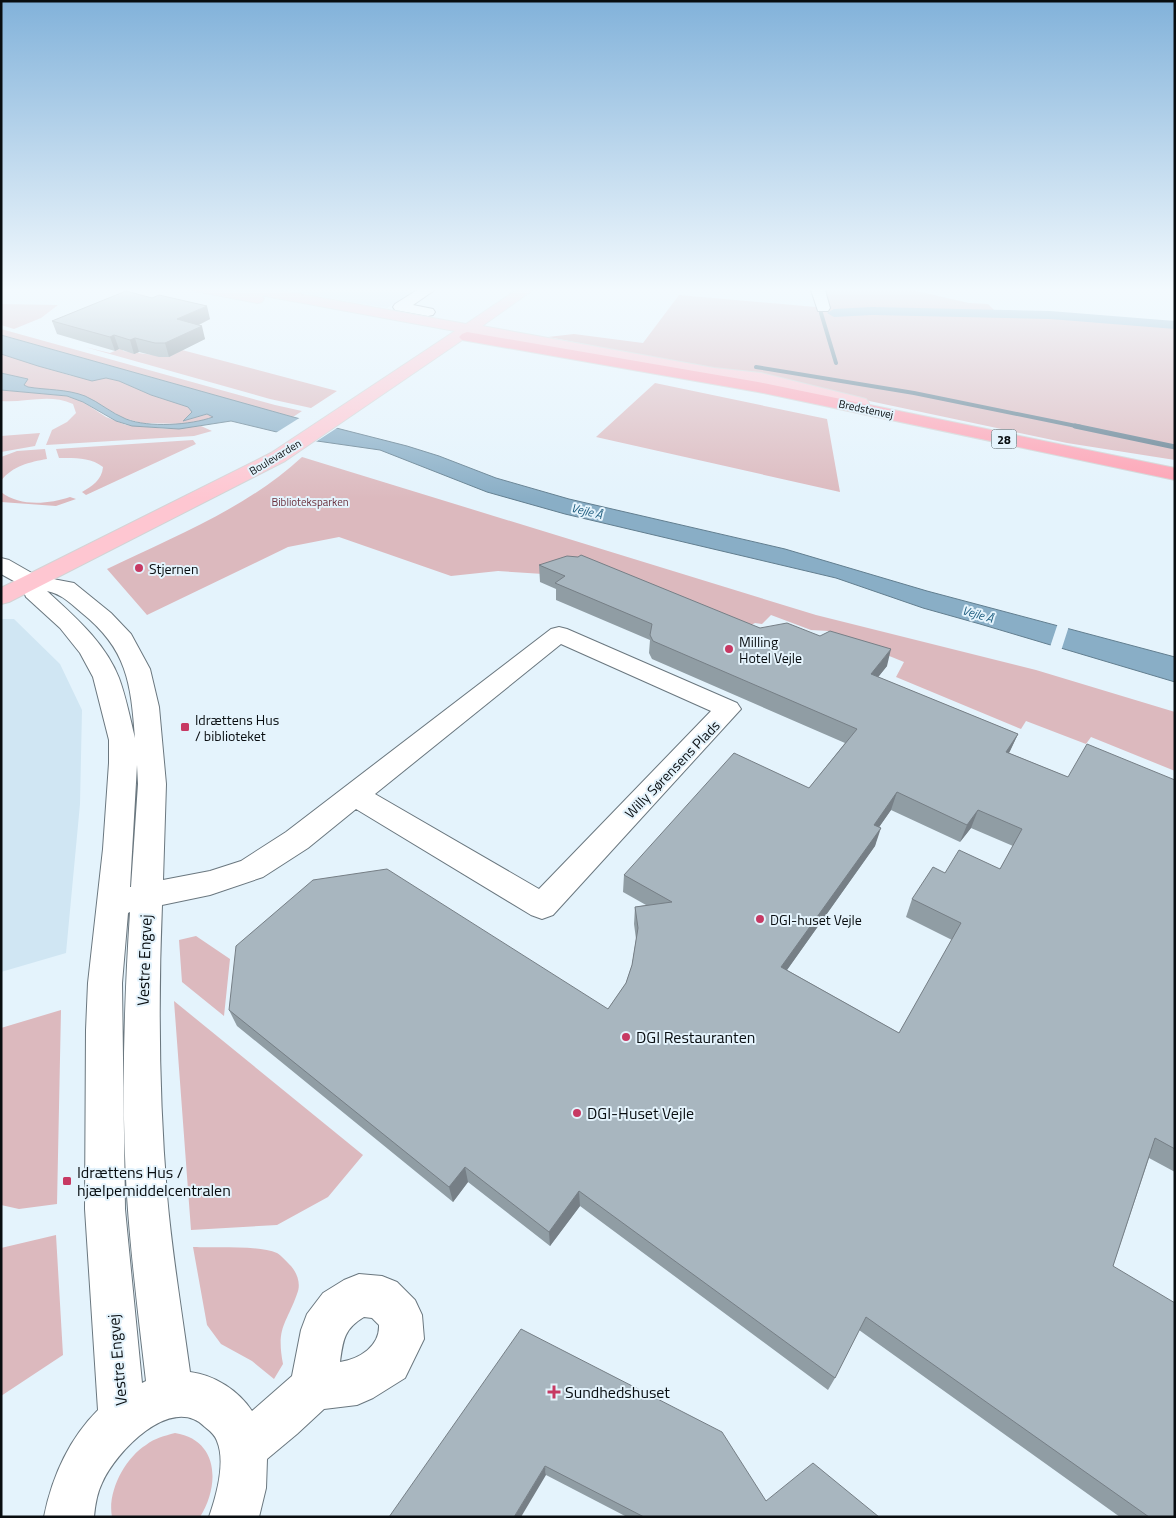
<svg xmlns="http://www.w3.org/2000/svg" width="1176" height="1518" font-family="'Titillium Web',sans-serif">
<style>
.built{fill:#d0e6f3}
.green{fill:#dcb9be}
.water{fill:#89aec6;stroke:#627e8f}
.pier{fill:#e4f3fc}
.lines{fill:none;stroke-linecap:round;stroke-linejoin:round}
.stream-far1{stroke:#627e8f;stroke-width:4}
.stream{stroke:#627e8f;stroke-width:5}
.canal{fill:#89aec6;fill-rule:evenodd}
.minor-casing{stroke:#6a777f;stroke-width:2}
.major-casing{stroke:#d3d3d4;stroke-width:2}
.highway-casing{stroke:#d3d3d4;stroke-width:2}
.minor{fill:#fff;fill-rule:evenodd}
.major{fill:#fec6d1;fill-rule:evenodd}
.highway{fill:#fea0b2;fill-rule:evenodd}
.wall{fill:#909da4;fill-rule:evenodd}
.shaded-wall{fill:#767f86}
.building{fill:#a8b6bf;stroke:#767f86;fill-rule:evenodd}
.poi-dot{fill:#c73963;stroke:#e4f3fc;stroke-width:2}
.labels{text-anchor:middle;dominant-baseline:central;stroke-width:4;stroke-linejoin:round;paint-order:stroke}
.far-street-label{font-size:11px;fill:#080d10;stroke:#e4f3fc}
.far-park-label{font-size:11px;fill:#6a303d;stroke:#e4f3fc}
.shield{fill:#e4f3fc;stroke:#4a5257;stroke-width:1}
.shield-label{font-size:12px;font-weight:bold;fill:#080d10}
.far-water-label{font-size:12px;font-style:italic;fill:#1e5d7f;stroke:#e4f3fc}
.poi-label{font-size:14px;fill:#080d10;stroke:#e4f3fc;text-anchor:start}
.street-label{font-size:14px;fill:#080d10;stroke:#e4f3fc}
.near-street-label{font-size:16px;fill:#080d10;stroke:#e4f3fc}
.near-poi-label{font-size:16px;fill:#080d10;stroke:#e4f3fc;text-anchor:start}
</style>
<rect width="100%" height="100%" fill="#e4f3fc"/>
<path class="built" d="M 267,287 L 421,287 L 387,308 Z
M 1,619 L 14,619 L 60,664 L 82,710 L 80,804 L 66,953 L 1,972 Z"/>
<path class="green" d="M 823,287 L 899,287 L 969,303 L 988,304 L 997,313 L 1175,324 L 1175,460 L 1067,443 L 808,388 L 548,337 L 574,334 L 643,343 L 679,295 L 827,308 Z
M 1,304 L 58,305 L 41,318 L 14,329 L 1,325 Z
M 1,329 L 275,405 L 302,411 L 293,417 L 1,335 Z
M 85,347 L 110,353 L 122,348 L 123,351 L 169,357 L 182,350 L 337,391 L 311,408 L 270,399 Z
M 1,354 L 72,376 L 106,378 L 119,381 L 151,395 L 188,407 L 193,412 L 183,421 L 208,414 L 214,417 L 188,424 L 142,423 L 123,418 L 85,396 L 28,387 L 24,385 L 28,379 L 1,373 Z
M 655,383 L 827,419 L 840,492 L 596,437 Z
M 1,390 L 67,396 L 83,402 L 106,417 L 126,425 L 168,429 L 201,426 L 212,431 L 194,436 L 46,445 L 52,430 L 67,422 L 76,413 L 73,404 C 49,393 25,403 1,401 Z
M 40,433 L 35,446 L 1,452 L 1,436 Z
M 193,440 L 196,444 L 86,495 L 82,492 C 92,486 102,480 103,467 C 90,457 75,458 59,458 L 56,449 Z
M 45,449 L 47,459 C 30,462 12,466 1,481 L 1,457 L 17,451 Z
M 302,457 L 816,615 L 1036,670 L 1175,712 L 1175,771 L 1091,737 L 1086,744 L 1026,721 L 1021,729 L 896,677 L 904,662 L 828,631 L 811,630 L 771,615 L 762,624 L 755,623 L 751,625 L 559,575 L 498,571 L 451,576 L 339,537 L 288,547 L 147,615 L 107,569 C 173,537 247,508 302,457 Z
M 1,492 C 20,507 49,504 70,497 L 76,499 L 56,506 L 1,502 Z
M 196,936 L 230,959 L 224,1016 L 182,982 L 179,940 Z
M 174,1001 L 363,1155 L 328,1197 L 277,1225 L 191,1230 Z
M 61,1010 L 57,1204 L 19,1209 L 1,1205 L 1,1028 Z
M 56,1235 L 63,1355 L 1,1396 L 1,1248 Z
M 193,1247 C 214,1248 258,1245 277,1253 C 282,1256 287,1262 291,1266 C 298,1274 301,1285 297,1294 C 286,1325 276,1327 283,1364 L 274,1379 L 252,1361 L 221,1344 L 207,1325 Z
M 175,1433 C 219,1440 220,1485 200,1517 L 112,1517 C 107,1492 125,1458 146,1445 C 155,1438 164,1436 175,1433 Z"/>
<path class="water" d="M 1,335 L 293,417 L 407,446 L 439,456 L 496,478 L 569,499 L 785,549 L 927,591 L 1175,657 L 1175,682 L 980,624 L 923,608 L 836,578 L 565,514 L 487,492 L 380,450 L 310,440 L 231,421 L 179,429 L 132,426 L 116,421 L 83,402 L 67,396 L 1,390 L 1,373 L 28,379 L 24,385 L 28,387 C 46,390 67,389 85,396 C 99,402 111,413 126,419 C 149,428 191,425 213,417 L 207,414 L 183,421 L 192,412 L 188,407 L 151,395 L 119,381 L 106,378 L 92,381 L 38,366 L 1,354 Z"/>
<path class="pier" d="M 301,417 L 340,426 L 314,443 L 274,434 Z
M 1058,623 L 1069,626 L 1061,651 L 1050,647 Z"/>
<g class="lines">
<path class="stream-far1" d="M 821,313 L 836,363
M 756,367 L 914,393 L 1081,427"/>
<path class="stream" d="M 1075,426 L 1175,447"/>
<path class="canal" d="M 872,307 L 1050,311 L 1175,321 L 1175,329 L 1050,319 L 872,315 L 834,317 L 827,313 L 834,309 Z"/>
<defs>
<path id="minor" d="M 422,287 L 439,287 L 413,305 L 433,309 L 435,312 L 433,315 L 428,316 L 395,310 L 393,307 L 395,304 Z
M 810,287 L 824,287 L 830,308 L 828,311 L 818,311 Z
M 1,558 L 9,560 L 37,576 L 74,583 L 111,613 L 131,634 L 150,669 L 159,707 L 166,784 L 163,880 L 210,871 L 241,861 L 286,832 L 551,629 L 559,627 L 567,629 L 737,703 L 741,709 L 553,915 L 542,919 L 531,915 L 356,809 L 308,848 L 263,877 L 210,895 L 162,905 C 158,1002 159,1098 167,1195 C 172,1254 182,1313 190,1372 C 215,1375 239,1391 252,1411 L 292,1376 L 301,1330 L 307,1314 L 323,1293 L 344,1280 L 359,1274 L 382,1276 L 397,1282 L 415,1300 L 422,1315 L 424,1339 L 405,1378 L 373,1398 L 357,1405 L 324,1409 L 297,1434 L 267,1459 L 266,1488 L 259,1517 L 209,1517 C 216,1497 226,1462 217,1441 C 215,1435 210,1431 205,1427 C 171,1393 115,1453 102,1483 C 97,1493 95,1506 94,1517 L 44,1517 C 52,1477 69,1439 98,1410 L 85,1209 L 86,1030 L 88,983 L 103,849 L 109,763 L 109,740 L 93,677 L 80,653 L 60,628 L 26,597 L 21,585 L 1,574 ZM 47,591 C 62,594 70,603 82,613 C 127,649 131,683 135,738 C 130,718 126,697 119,678 C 105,642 74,616 47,591 ZM 561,644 L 711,711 L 539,889 L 375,794 ZM 137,765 L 138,784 L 131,887 L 130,887 ZM 130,912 C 124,1007 121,1102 127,1196 C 131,1258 139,1320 146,1381 L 142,1383 L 125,1209 L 122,983 L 128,913 ZM 364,1317 L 372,1318 L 379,1325 C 380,1346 360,1359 340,1362 C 343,1340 344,1329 364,1317 Z"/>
<path id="major" d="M 188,287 L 216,287 L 236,291 L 231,287 L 261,287 L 466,324 L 521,287 L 537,287 L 482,326 L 714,368 L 761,373 L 866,399 L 869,403 L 866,407 L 860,408 L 760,383 L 714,378 L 471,334 L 285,461 L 9,602 L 1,604 L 1,588 L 271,453 L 455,331 L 249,293 L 262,296 L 264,299 L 262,302 L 257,303 L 195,291 Z"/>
<path id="highway" d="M 467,332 L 758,382 L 1175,468 L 1175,480 L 758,392 L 462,340 L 459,337 L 462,334 Z"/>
</defs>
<use href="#minor" class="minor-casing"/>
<use href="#major" class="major-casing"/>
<use href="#highway" class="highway-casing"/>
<use href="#minor" class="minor"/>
<use href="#major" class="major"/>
<use href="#highway" class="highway"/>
</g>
<path class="wall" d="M 152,298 L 210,319 L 199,325 L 205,339 L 169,357 L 159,357 L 139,352 L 134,354 L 119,349 L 115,351 L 57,334 L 52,321 Z
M 539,565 L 760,628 L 887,666 L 878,677 L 1018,734 L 1009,753 L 1068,777 L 1175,780 L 1175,1172 L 1149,1158 L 1113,1266 L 1175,1517 L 1120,1517 L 859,1330 L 835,1378 L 828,1390 L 580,1206 L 550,1246 L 468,1182 L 453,1202 L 237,1026 L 229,1010 L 608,1009 L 626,983 L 632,965 L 636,939 L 634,924 L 635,907 L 646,905 L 623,892 L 624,875 L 809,788 L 845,743 L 652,659 L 649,653 L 650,640 L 556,600 L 556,589 L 540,582 ZM 891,810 L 960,842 L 971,828 L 1013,846 L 1000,869 L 945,873 L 912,899 L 906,917 L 952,940 L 899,1033 L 787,970 L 875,846 L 879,827 Z
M 521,1329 L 766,1501 L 879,1517 L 627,1517 L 546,1475 Z"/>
<path class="shaded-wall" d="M 207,306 L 210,319 L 181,333 L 177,319 Z
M 202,326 L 205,339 L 169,357 L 165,343 Z
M 114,335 L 119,349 L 115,351 L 110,337 Z
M 135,338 L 139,352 L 134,354 L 130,340 Z
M 891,649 L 887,666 L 867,691 L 871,674 Z
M 1018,734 L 1010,751 L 998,770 L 1006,752 Z
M 897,792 L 891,810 L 868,843 L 874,825 Z
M 978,810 L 971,828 L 960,842 L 967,825 Z
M 881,828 L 875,846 L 777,984 L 781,967 Z
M 465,1167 L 468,1182 L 453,1202 L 449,1187 Z
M 579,1191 L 580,1206 L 550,1246 L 549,1232 Z
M 545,1466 L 546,1475 L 521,1517 L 514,1517 Z"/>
<path class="building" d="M 126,291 L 152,298 L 159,295 L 207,306 L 177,319 L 202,326 L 165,343 L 155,343 L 135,338 L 130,340 L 114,335 L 110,337 L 52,321 Z
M 581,555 L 760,628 L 787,623 L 820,636 L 830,631 L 891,649 L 871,674 L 1018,734 L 1006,752 L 1068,777 L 1087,744 L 1175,780 L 1175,1149 L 1155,1138 L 1113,1266 L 1175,1303 L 1175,1517 L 1149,1517 L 866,1317 L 835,1378 L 579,1191 L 549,1232 L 465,1167 L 449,1187 L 229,1010 L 236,946 L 313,880 L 387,869 L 608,1009 L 626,983 L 632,965 L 638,928 L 635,907 L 672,902 L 624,875 L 734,753 L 809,788 L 857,729 L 653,641 L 650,635 L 652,624 L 555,583 L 565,576 L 539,565 L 567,556 L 578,557 ZM 897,792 L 967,825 L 978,810 L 1022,829 L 1000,869 L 959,850 L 945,873 L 933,867 L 912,899 L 961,923 L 899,1033 L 781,967 L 881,828 L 874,825 Z
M 521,1329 L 722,1432 L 766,1501 L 813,1463 L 879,1517 L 644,1517 L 545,1466 L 514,1517 L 389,1517 Z"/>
<linearGradient id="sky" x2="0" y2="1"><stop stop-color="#82b2da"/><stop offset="0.58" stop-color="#f3fafe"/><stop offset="1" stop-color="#f3fafe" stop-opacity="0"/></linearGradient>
<rect width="1176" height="499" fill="url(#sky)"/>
<g class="poi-dot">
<circle cx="139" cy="568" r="5"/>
<circle cx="729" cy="649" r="5"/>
<rect x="180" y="722" width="10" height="10" rx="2.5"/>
<circle cx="760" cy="919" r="5"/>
<circle cx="626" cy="1037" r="5"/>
<circle cx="577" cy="1113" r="5"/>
<rect x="62" y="1176" width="10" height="10" rx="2.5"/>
<path d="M551.5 1384.5h5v5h5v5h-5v5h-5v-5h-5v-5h5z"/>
</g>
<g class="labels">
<g class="far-street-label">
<text transform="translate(866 409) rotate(12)">Bredstenvej</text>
<text transform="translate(275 457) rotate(-31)">Boulevarden</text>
</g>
<g class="far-park-label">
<text x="310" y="502">Biblioteksparken</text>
</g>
<rect class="shield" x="991.5" y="429.5" width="25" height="19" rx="4"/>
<g class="shield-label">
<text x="1004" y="439">28</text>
</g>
<g class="far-water-label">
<text transform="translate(587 511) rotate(14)">Vejle Å</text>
<text transform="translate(978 614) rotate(17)">Vejle Å</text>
</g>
<g class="poi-label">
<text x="149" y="568">Stjernen</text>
<text x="739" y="641">Milling<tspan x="739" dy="16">Hotel Vejle</tspan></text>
<text x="195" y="719">Idrættens Hus<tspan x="195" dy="16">/ biblioteket</tspan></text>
<text x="770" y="919">DGI-huset Vejle</text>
</g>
<g class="street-label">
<text transform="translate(672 769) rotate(-46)">Willy Sørensens Plads</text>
</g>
<g class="near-street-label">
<text transform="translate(144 960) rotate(-88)">Vestre Engvej</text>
<text transform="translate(117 1360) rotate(-95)">Vestre Engvej</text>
</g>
<g class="near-poi-label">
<text x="636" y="1037">DGI Restauranten</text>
<text x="587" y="1113">DGI-Huset Vejle</text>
<text x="77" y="1172">Idrættens Hus /<tspan x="77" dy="18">hjælpemiddelcentralen</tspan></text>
<text x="565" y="1392">Sundhedshuset</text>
</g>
</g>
<rect width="1176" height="1518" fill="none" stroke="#080d10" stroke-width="5"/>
</svg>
